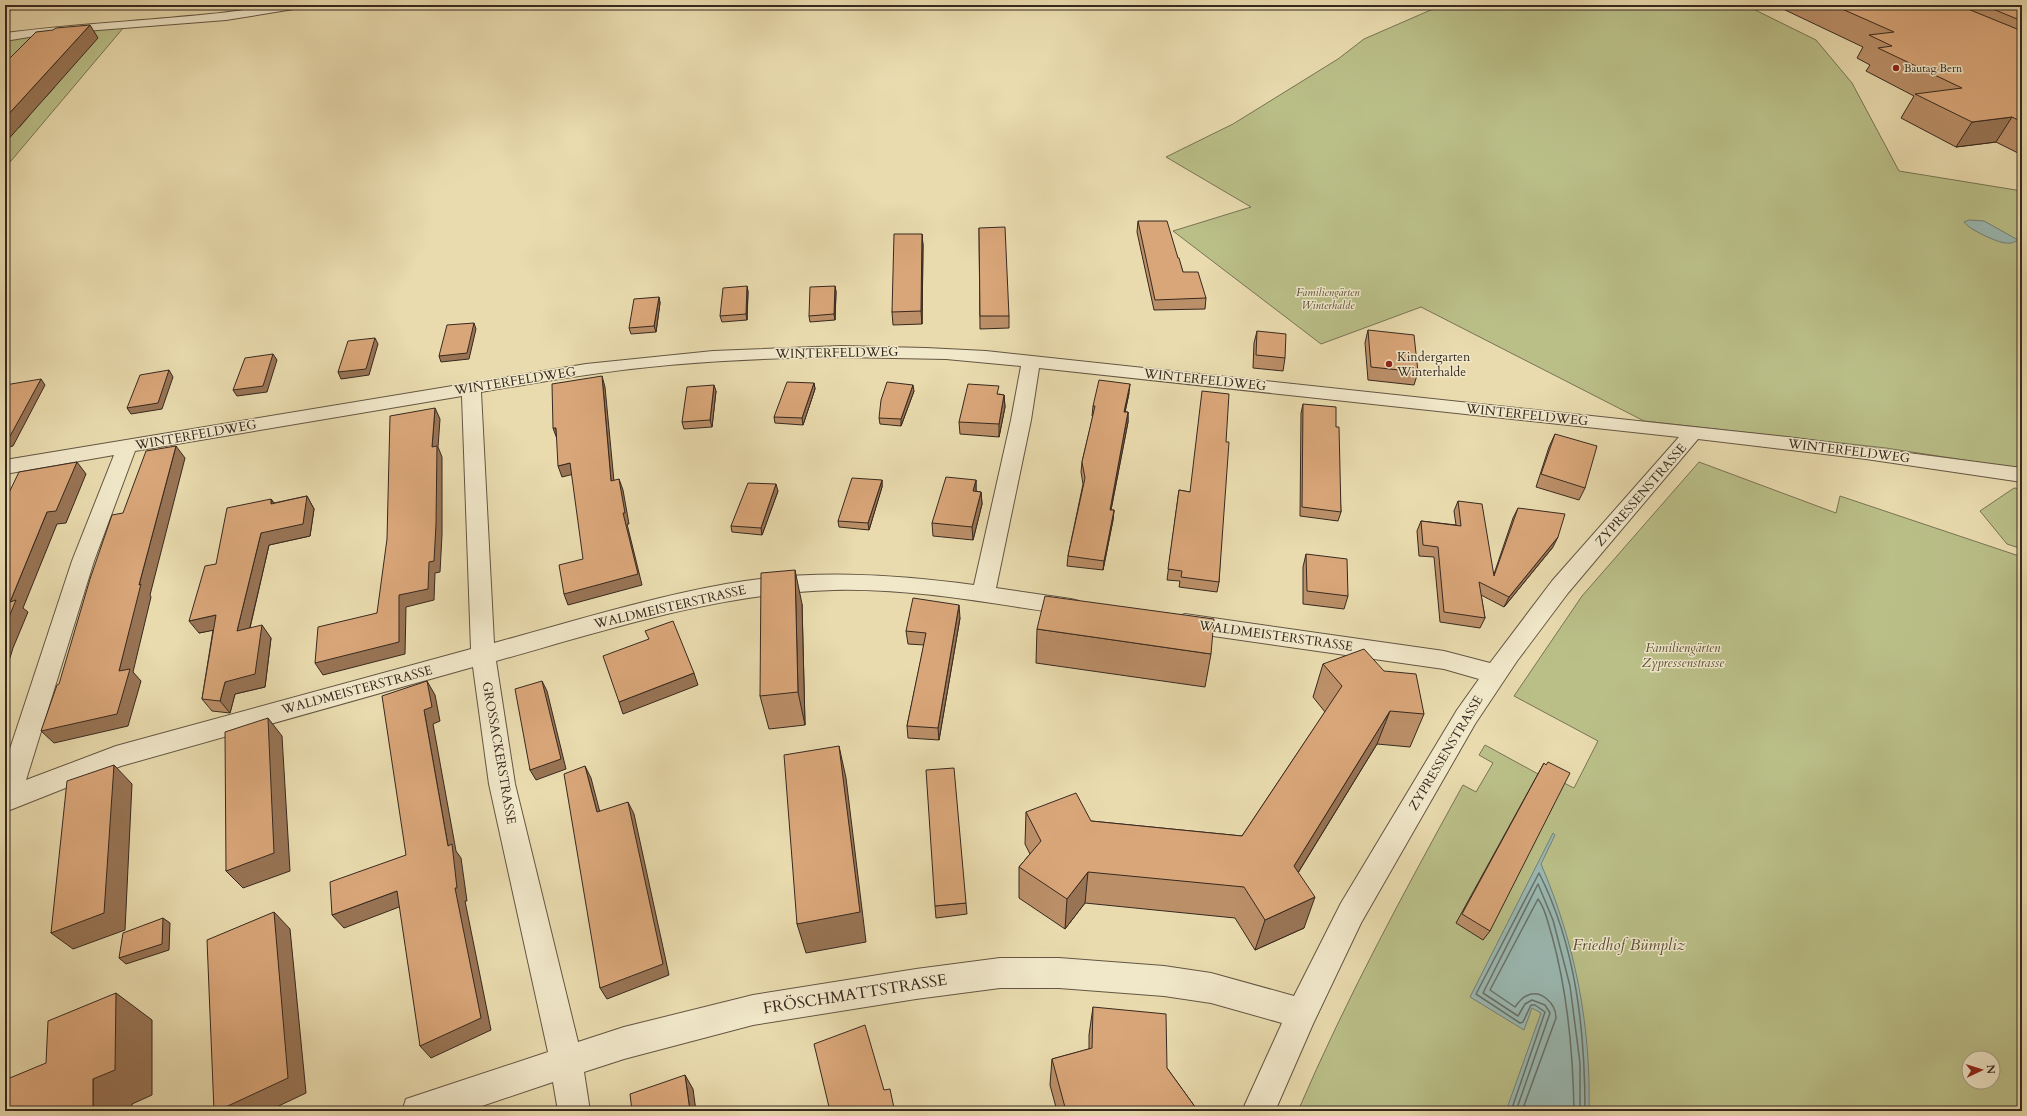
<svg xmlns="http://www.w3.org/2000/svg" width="2027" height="1116" font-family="Cardo,serif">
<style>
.green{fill:#babf88;stroke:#787454;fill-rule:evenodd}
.water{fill:#9ab9b3;stroke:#727f78}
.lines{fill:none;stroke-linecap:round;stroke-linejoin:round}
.shore{stroke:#687169;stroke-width:1.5}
.minor-casing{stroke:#645643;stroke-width:2}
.minor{fill:#f1e8ca;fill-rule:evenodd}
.wall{fill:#bb8f68;stroke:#37291f}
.shaded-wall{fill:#987455;stroke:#37291f}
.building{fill:#d9a679;stroke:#37291f}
.poi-dot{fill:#8f2418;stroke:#f1e8ca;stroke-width:1.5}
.labels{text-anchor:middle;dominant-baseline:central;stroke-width:3;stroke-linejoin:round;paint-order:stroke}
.far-poi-label{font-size:11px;fill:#37291f;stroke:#f1e8ca;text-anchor:start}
.far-park-label{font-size:11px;font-style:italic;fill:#584e39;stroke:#f1e8ca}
.street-label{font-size:13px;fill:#37291f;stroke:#f1e8ca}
.poi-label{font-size:13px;fill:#37291f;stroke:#f1e8ca;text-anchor:start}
.park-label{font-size:13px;font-style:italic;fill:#584e39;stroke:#f1e8ca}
.near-park-label{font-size:16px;font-style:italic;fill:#584e39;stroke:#f1e8ca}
.near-street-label{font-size:16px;fill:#37291f;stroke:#f1e8ca}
</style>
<rect width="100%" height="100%" fill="#e9dbae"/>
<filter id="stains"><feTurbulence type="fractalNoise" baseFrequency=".005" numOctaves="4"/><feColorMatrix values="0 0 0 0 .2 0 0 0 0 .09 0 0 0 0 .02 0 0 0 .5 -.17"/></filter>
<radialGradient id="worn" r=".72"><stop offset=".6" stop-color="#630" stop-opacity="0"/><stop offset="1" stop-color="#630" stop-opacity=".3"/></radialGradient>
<path class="green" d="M 1745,5 L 1816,40 L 1852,83 L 1899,171 L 2022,191 L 2022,469 L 1886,448 L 1644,421 L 1421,307 L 1321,344 L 1173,231 L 1251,207 L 1166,157 L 1233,124 L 1338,59 L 1364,39 L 1440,6 Z
M 124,27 L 5,168 L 5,128 L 20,127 L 29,116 L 10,118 L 28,98 L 46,97 L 55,87 L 5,97 L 5,39 Z
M 1699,462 L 1836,513 L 1840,496 L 2022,557 L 2022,1111 L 1298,1111 C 1346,999 1404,892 1463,785 L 1476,792 L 1493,763 L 1479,755 L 1485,745 L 1540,775 L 1542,772 L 1574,788 L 1598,741 L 1514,696 L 1582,596 ZM 1969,1058 L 1993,1058 L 1993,1082 L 1969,1082 Z
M 2014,488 L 2022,489 L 2022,549 L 2007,544 L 1980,511 Z"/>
<path class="water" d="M 1969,220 L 1984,221 L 2018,240 C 2015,242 2010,244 2006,243 C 1998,243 1968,229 1964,222 Z
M 1553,833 L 1555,835 L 1541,864 C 1575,943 1591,1025 1589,1111 L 1506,1111 L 1541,1013 L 1532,1008 L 1524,1030 L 1470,997 Z"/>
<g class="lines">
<path class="shore" d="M 1511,1111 L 1545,1012 L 1535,1005 L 1531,1005 L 1523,1022 L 1520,1023 L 1476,994 L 1539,873 C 1576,946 1585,1030 1585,1111
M 1516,1111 L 1550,1013 L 1545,1005 L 1532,1000 L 1525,1004 L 1518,1016 L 1483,993 L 1538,884 L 1553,920 L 1570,986 L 1580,1063 L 1580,1111
M 1522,1111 L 1556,1018 C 1556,1004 1541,988 1526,996 C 1522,998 1518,1003 1515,1007 L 1490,990 L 1538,899 C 1546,909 1548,924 1552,936 C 1568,994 1573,1051 1574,1111"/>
<defs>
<path id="minor" d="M 5,5 L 15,5 L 9,11 L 5,12 Z
M 279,5 L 306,5 L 300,8 L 226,20 L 47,34 L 5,41 L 5,33 C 96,21 188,20 279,5 Z
M 841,346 L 926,348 L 986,351 L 1787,437 L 2022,468 L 2022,482 L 1866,459 L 1698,439 L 1568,593 L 1517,661 L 1475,724 L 1361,923 L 1313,1024 L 1275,1111 L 1242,1111 L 1282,1023 L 1211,1003 L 1164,996 L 1059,988 L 1000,988 L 916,999 L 753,1025 L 624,1059 L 584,1072 L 590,1111 L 558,1111 L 553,1082 L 467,1111 L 402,1111 L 406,1099 L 418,1095 L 548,1052 L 489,784 L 473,667 L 121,766 L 5,812 L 5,764 L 72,561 L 114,455 L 5,474 L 5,460 L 586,364 L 713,351 ZM 841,357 L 946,359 L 1021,366 L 1011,420 L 974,585 C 892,574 808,569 726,584 C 648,598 571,622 494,643 L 481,392 C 516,386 551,380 586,375 C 670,362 756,358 841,357 ZM 1039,368 L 1679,437 L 1552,581 L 1490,663 L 1444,651 L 1185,614 L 1177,617 L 1173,623 L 1177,629 L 1185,632 L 1444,669 L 1479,679 L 1457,710 L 1341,903 L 1294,996 L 1211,973 L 1164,966 L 1059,958 L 1000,958 L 916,969 L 753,995 L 624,1027 L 578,1042 L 515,784 L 496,661 C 607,630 718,593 834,590 C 914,588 993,604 1071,615 L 1079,613 L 1082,607 L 1079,601 L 1071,599 L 996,588 L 1031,420 ZM 462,396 L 471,649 L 116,746 L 26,780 L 94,561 L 135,451 Z"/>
</defs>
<use href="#minor" class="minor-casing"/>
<use href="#minor" class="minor"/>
</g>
<path class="wall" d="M 1785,5 L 2022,5 L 2022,155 L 1996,142 L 1956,147 L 1901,118 L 1914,96 L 1866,71 L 1870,65 L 1857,58 L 1863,47 L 1783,9 Z
M 1138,221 L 1178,258 L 1183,272 L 1206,298 L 1205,309 L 1154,310 L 1137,232 Z
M 979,228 L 1009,316 L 1009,328 L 980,329 Z
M 922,234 L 923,246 L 922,324 L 893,325 L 892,312 Z
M 747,286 L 748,292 L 747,320 L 722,322 L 720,316 Z
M 835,286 L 836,292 L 835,320 L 810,322 L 809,316 Z
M 659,297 L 660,303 L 656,332 L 631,334 L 629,328 Z
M 1368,330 L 1418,372 L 1414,385 L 1368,380 L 1365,343 Z
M 1257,331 L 1285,358 L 1283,371 L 1253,368 L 1254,343 Z
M 814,383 L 815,389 L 803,425 L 775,423 L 774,417 Z
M 716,391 L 712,427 L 684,429 L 682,422 Z
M 914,391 L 901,426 L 880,424 L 879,418 Z
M 1129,393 L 1125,412 L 1128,412 L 1128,422 L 1111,510 L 1114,510 L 1113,520 L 1103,570 L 1067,566 L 1068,556 L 1083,484 L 1081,472 L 1082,462 L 1093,416 L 1092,416 L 1093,406 Z
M 999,394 L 1004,395 L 1005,407 L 999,437 L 960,434 L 959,422 Z
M 1303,404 L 1336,427 L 1341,512 L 1338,521 L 1300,516 L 1301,413 Z
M 1555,434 L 1585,488 L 1579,500 L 1536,487 L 1549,447 Z
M 1226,442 L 1219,582 L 1217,592 L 1179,587 L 1180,581 L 1167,580 L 1179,490 L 1190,492 Z
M 882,480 L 882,487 L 869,530 L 839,527 L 838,521 Z
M 976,480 L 976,491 L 981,492 L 982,504 L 973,540 L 933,536 L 932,523 Z
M 778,491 L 762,535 L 732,532 L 731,526 Z
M 307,496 L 314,509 L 310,536 L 269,545 L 250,628 L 271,638 L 265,687 L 235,694 L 230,713 L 212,711 L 202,699 L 213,630 L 199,633 L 216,564 L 271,499 L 274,503 Z
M 1458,501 L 1494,574 L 1513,518 L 1518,508 L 1553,547 L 1504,607 L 1481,595 L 1485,618 L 1480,628 L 1440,622 L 1434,557 L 1419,556 L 1417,531 L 1421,521 L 1456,525 L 1454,511 Z
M 1306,554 L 1348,596 L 1344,609 L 1303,604 L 1303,567 Z
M 802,604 L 805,725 L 769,729 L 760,696 Z
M 960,618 L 939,740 L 908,738 L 907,726 L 924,645 L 908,644 L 906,631 Z
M 1037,629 L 1211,654 L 1205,687 L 1036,663 Z
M 1323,664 L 1384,671 L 1424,714 L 1410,747 L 1377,744 L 1298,873 L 1304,928 L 1255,950 L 1235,918 L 1085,903 L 1065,929 L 1019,898 L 1019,867 L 1030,854 L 1025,844 L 1026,812 L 1091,821 L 1242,836 L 1325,712 L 1313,697 Z
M 1544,763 L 1490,931 L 1483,940 L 1456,923 Z
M 966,903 L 967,914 L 936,918 L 935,906 Z
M 1093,1007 L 1167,1068 L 1198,1111 L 1057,1111 L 1050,1085 L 1052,1059 L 1089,1049 L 1089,1035 Z"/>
<path class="shaded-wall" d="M 90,25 L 98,38 L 5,143 L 5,118 Z
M 2012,117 L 1996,142 L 1956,147 L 1972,122 Z
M 922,234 L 923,246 L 922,324 L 921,311 Z
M 747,286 L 748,292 L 747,320 L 746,314 Z
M 835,286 L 836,292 L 835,320 L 834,314 Z
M 659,297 L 660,303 L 656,332 L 654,326 Z
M 474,323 L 476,329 L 469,359 L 441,362 L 439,356 Z
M 375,338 L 378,344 L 369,375 L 341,379 L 338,372 Z
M 273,354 L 277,360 L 267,392 L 237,396 L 233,390 Z
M 169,370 L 173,377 L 162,409 L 131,414 L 127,408 Z
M 602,376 L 605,387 L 615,492 L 611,481 Z
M 41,379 L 45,385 L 13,446 L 5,448 L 5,440 Z
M 814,383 L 815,389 L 803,425 L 802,418 Z
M 1130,384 L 1129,393 L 1123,422 L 1124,412 Z
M 714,385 L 716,391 L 712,427 L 710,420 Z
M 913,385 L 914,391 L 901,426 L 901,419 Z
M 1004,395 L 1005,407 L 999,437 L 999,424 Z
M 435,408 L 440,419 L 438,447 L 442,457 L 442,535 L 440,572 L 435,573 L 434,600 L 406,607 L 405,654 L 323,675 L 315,663 L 399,595 L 432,447 Z
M 1128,412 L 1128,422 L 1109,520 L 1110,510 Z
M 553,428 L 556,428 L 557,439 Z
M 176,446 L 185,458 L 150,595 L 151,597 L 133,672 L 141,681 L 128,726 L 54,743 L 41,731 L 119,671 L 139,585 Z
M 77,462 L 86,474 L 66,523 L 57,524 L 23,608 L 28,612 L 13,648 L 5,674 L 5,627 L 10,602 L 47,512 Z
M 570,463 L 574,474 L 562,477 L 558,466 Z
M 619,479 L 623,490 L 629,524 L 627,524 L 642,585 L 568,605 L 564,594 L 623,513 Z
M 882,480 L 882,487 L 869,530 L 868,523 Z
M 976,480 L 976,493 L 973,491 Z
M 776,484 L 778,491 L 762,535 L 761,528 Z
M 981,492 L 982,504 L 973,540 L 972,527 Z
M 307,496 L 314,509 L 310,536 L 269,545 L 246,644 L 237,631 L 261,533 Z
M 271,499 L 279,511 L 271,504 Z
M 1114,510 L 1113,520 L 1103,570 L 1104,561 Z
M 1558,537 L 1553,547 L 1504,607 L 1509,597 Z
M 795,570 L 802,604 L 805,725 L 798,692 Z
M 959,605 L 960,618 L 939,740 L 938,728 Z
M 216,615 L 225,628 L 199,633 L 189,621 Z
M 262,625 L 271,638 L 265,687 L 235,694 L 230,713 L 220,701 L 225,682 Z
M 694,673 L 698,685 L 623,714 L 619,702 Z
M 427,681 L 435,695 L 440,721 L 433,724 L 456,851 L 461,858 L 467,901 L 465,901 L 491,1030 L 431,1058 L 420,1046 L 455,888 L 448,846 L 424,710 Z
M 542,681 L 547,691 L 566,769 L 536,780 L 530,770 Z
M 1390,711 L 1377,744 L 1283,897 L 1294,866 Z
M 268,718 L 282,736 L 290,871 L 243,888 L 226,871 Z
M 839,746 L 846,778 L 866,942 L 806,953 L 797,924 Z
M 114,765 L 132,784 L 125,930 L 73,949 L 51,933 Z
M 585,766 L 591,778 L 603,824 L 597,812 Z
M 628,802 L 634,814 L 669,975 L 607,999 L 600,988 Z
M 1088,872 L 1085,903 L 1065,929 L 1067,899 Z
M 397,891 L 407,904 L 344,928 L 332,915 Z
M 1315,897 L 1304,928 L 1255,950 L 1265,920 Z
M 274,912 L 290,929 L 306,1093 L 268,1111 L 217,1111 Z
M 163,918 L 170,923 L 169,950 L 126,964 L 119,958 Z
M 116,993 L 152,1020 L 152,1095 L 132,1104 L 132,1111 L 93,1111 L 93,1079 Z
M 685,1075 L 693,1089 L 696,1111 L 690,1111 Z
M 894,1108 L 895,1111 L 890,1111 Z"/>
<path class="building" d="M 1833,5 L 1958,5 L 2022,31 L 2022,122 L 2012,117 L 1972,122 L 1915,94 L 1962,88 L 1878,48 L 1892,46 L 1869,35 L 1894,32 Z
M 1983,5 L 2022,5 L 2022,21 Z
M 90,25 L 5,118 L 5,63 L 36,32 L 53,30 L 56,28 Z
M 1138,221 L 1167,221 L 1178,258 L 1179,258 L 1183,272 L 1198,272 L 1206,298 L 1155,300 Z
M 1005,227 L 1009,316 L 980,316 L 979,228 Z
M 894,234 L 922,234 L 921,311 L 892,312 Z
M 747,286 L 746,314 L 720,316 L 723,288 Z
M 835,286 L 834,314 L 809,316 L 810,287 Z
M 659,297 L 654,326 L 629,328 L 634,299 Z
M 474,323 L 467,353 L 439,356 L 447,325 Z
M 1368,330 L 1414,335 L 1418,372 L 1371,367 Z
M 1257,331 L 1286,334 L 1285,358 L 1256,355 Z
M 375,338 L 366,369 L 338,372 L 348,341 Z
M 273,354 L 263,386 L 233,390 L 245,358 Z
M 169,370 L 158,403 L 127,408 L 140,375 Z
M 602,376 L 611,481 L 619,479 L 625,513 L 623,513 L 638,574 L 564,594 L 559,565 L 583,559 L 570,463 L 558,466 L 556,428 L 553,428 L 552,384 Z
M 41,379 L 8,440 L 5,440 L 5,385 Z
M 1099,380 L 1130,384 L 1124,412 L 1128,412 L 1110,510 L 1114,510 L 1104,561 L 1068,556 L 1085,478 L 1082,462 L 1095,406 L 1093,406 Z
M 787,382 L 814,383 L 802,418 L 774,417 Z
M 887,382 L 913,385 L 901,419 L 879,418 L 881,400 Z
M 968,384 L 999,386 L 997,394 L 1004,395 L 999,424 L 959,422 Z
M 714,385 L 710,420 L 682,422 L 687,387 Z
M 1202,391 L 1229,394 L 1226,442 L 1229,442 L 1219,582 L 1181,577 L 1182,571 L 1168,569 L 1179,490 L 1190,492 Z
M 1303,404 L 1336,407 L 1336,427 L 1339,427 L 1341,512 L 1302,507 Z
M 435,408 L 432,447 L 437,446 L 436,524 L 434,561 L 429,562 L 428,589 L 399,595 L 399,642 L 315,663 L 318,627 L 377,613 L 387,539 L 390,416 Z
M 1555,434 L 1597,446 L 1585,488 L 1541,474 Z
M 176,446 L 139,585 L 141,584 L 119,671 L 130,669 L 117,714 L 41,731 L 57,685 L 59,684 L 90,579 L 112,515 L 123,513 L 146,451 Z
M 77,462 L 56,511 L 47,512 L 10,602 L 16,600 L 5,627 L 5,501 L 19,472 Z
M 946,477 L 976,480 L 973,491 L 981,492 L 972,527 L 932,523 Z
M 852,478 L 882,480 L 868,523 L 838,521 Z
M 748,483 L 776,484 L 761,528 L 731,526 Z
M 307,496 L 303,524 L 261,533 L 237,631 L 262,625 L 255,674 L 225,682 L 220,701 L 202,699 L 216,615 L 189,621 L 205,566 L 216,564 L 227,508 L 271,499 L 271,504 Z
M 1458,501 L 1482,504 L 1494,576 L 1518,508 L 1565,514 L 1558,537 L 1509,597 L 1479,582 L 1485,618 L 1444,612 L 1438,547 L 1423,545 L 1421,521 L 1461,526 Z
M 1306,554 L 1347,559 L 1348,596 L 1307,591 Z
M 795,570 L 798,692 L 760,696 L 761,573 Z
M 1045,596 L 1214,619 L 1211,654 L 1037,629 Z
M 913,598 L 959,605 L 938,728 L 907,726 L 926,633 L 906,631 Z
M 673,621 L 694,673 L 619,702 L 603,656 L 649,639 L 645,631 Z
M 1364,649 L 1384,671 L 1416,674 L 1424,714 L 1390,711 L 1294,866 L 1315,897 L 1265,920 L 1244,887 L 1088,872 L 1067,899 L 1019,867 L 1041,841 L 1026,812 L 1076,793 L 1091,821 L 1242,836 L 1342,686 L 1323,664 Z
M 427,681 L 432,707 L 424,710 L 448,846 L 452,844 L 457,888 L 455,888 L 481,1018 L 420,1046 L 397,891 L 332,915 L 330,882 L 406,855 L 382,696 Z
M 542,681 L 561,759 L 530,770 L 515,689 Z
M 268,718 L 274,853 L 226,871 L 225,732 Z
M 839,746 L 860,912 L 797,924 L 784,755 Z
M 1548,762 L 1570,773 L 1490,931 L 1462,914 L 1544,763 L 1546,765 Z
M 114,765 L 104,913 L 51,933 L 67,781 Z
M 585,766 L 597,812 L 628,802 L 663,964 L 600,988 L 564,774 Z
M 954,768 L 966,903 L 935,906 L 926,770 Z
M 274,912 L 288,1078 L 217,1111 L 214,1111 L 207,940 Z
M 163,918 L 162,944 L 119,958 L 123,933 Z
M 116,993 L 115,1070 L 93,1079 L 93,1111 L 5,1111 L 5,1080 L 46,1063 L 48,1021 Z
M 1093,1007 L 1166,1014 L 1167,1068 L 1198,1111 L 1066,1111 L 1052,1059 L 1092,1048 Z
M 865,1025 L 884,1090 L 890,1089 L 894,1108 L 890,1111 L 830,1111 L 814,1044 Z
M 685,1075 L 690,1111 L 632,1111 L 630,1094 Z"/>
<g class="poi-dot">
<circle cx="1896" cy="68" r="4"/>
<circle cx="1389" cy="364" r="4"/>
</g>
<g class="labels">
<g class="far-poi-label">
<text x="1904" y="68">Bautag Bern</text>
</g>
<g class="far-park-label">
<text x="1328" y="292">Familiengärten<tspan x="1328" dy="13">Winterhalde</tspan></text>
</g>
<g class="street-label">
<text transform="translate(837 353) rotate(-1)">WINTERFELDWEG</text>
<text transform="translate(1205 380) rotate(6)">WINTERFELDWEG</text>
<text transform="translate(515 381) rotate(-9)">WINTERFELDWEG</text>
<text transform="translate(1527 415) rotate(6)">WINTERFELDWEG</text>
<text transform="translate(196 435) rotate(-10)">WINTERFELDWEG</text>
<text transform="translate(1849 451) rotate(7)">WINTERFELDWEG</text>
<text transform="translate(1641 495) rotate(-49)">ZYPRESSENSTRASSE</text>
<text transform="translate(670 607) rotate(-13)">WALDMEISTERSTRASSE</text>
<text transform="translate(1276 636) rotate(8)">WALDMEISTERSTRASSE</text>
<text transform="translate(357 690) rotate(-15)">WALDMEISTERSTRASSE</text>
<text transform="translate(499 753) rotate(80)">GROSSACKERSTRASSE</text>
<text transform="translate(1446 753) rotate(-59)">ZYPRESSENSTRASSE</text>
</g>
<g class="poi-label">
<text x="1397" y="357">Kindergarten<tspan x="1397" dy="15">Winterhalde</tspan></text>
</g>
<g class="park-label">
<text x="1683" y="648">Familiengärten<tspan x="1683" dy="15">Zypressenstrasse</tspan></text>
</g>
<g class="near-park-label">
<text x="1629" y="945">Friedhof Bümpliz</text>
</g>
<g class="near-street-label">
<text transform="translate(855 994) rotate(-9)">FRÖSCHMATTSTRASSE</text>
</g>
</g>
<rect width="2027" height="1116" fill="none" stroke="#e9dbae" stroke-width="20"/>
<rect x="6" y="6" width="2015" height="1104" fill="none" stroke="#37291f" stroke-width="2"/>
<rect x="10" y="10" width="2007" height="1096" fill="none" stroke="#37291f"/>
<g transform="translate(1981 1070) rotate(86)"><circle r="19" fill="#f1e8ca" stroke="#a79c86"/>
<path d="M0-3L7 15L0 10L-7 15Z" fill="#8f2418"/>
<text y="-6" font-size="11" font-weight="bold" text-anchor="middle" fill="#37291f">N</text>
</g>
<rect width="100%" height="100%" filter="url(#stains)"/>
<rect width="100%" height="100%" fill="url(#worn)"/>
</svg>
